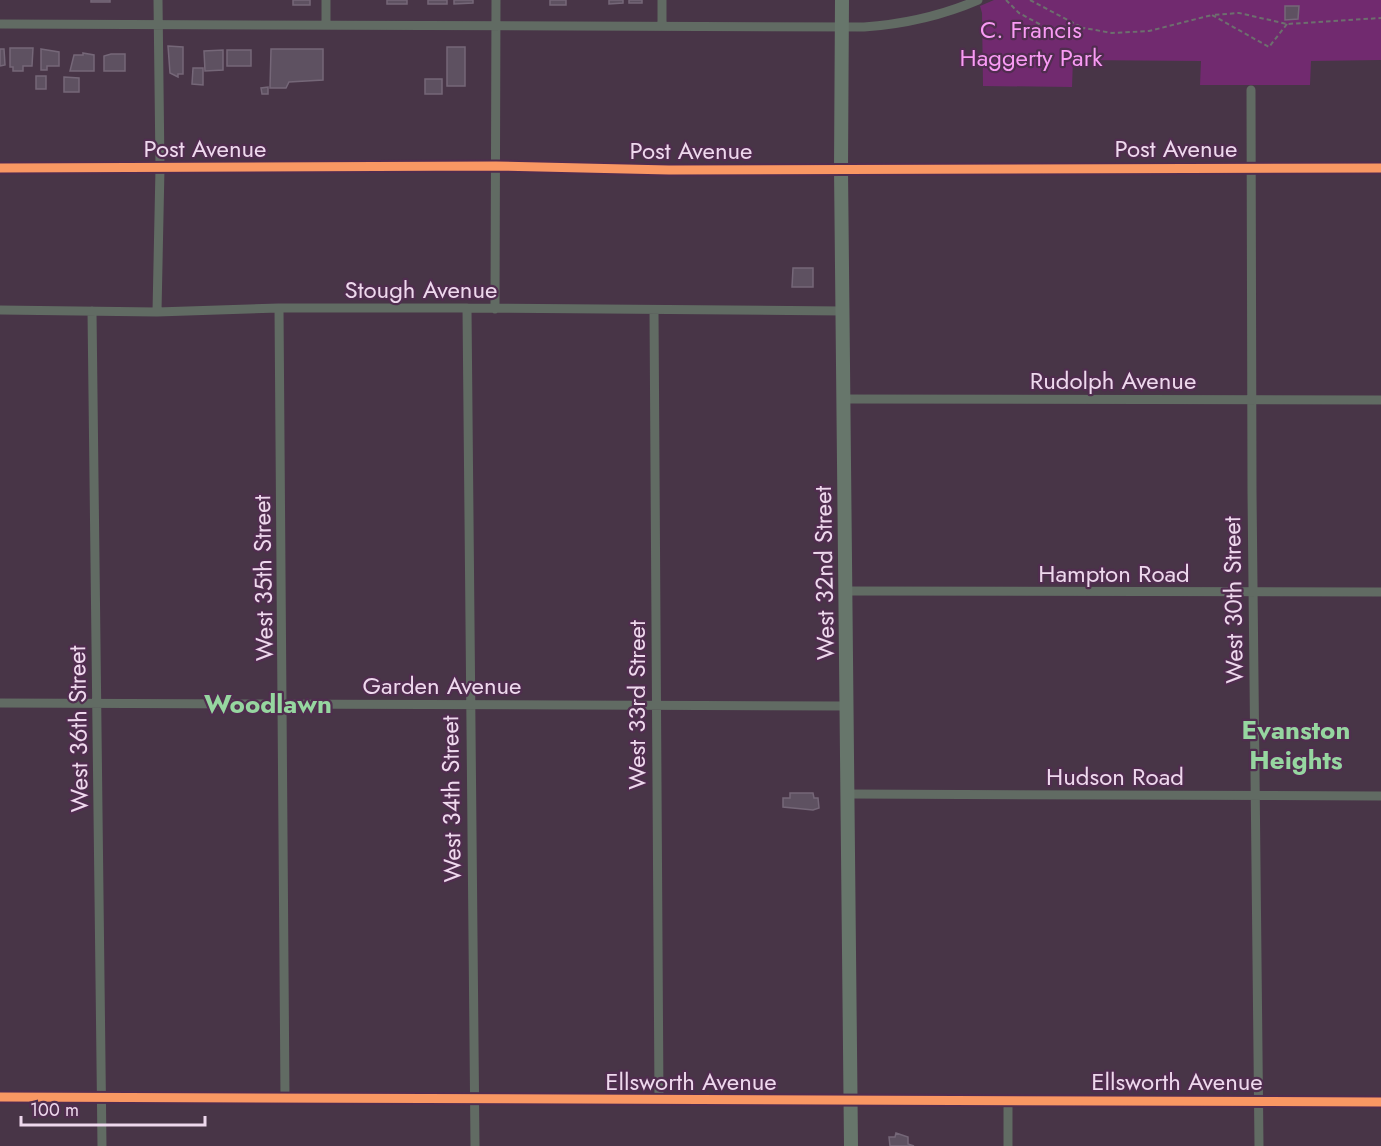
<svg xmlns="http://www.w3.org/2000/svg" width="1381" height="1146" font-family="Jost,sans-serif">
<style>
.green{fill:#712a6f}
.building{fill:#5e5161;stroke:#756778;stroke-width:1.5}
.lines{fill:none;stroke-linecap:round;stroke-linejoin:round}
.path{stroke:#6d6f6e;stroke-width:2;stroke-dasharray:4.5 3;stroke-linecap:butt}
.street{stroke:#616b63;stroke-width:9}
.secondary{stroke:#67766b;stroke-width:14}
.cycleway-casing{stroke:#502d4f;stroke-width:13}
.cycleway{stroke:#f99763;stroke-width:9}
.labels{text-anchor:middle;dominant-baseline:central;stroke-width:4.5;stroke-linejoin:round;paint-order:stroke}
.park-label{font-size:24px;fill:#f99bf4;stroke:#502d4f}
.street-label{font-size:24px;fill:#eed8ed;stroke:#502d4f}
.neighbourhood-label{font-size:26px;font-weight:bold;fill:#96d6a0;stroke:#502d4f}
</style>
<rect width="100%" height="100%" fill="#483547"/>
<path class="green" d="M 994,0 L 1381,0 L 1381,60 L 1311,61 L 1310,85 L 1200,85 L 1201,61 L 1073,60 L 1072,87 L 983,86 L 982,13 L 980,6 Z"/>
<path class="building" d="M 91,0 L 110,0 L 110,2 L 91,2 Z
M 293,0 L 310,0 L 310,5 L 293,5 Z
M 387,0 L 407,0 L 407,4 L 387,4 Z
M 428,0 L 447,0 L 447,4 L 428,4 Z
M 454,0 L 473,0 L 473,3 L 454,4 Z
M 550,0 L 566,0 L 566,5 L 550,5 Z
M 609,0 L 623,0 L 623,3 L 609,4 Z
M 629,0 L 642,0 L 642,3 L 629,3 Z
M 1285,6 L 1299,6 L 1298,19 L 1285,20 Z
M 168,46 L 183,47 L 183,74 L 178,74 L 178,77 L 170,73 Z
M 447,47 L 465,47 L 465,86 L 447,86 Z
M 10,48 L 33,48 L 32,66 L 23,66 L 23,71 L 13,71 L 13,67 L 10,67 Z
M 0,49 L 4,49 L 5,65 L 0,66 Z
M 41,49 L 59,52 L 59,66 L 47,66 L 47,70 L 41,70 Z
M 271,49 L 323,49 L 323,80 L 289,82 L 286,88 L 270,88 Z
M 223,50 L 223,70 L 205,71 L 204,51 Z
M 227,50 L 251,50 L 251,66 L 227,66 Z
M 83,53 L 94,55 L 94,71 L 70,71 L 74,55 L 83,55 Z
M 111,54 L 125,54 L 125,71 L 104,71 L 104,56 Z
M 193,68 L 203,68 L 203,85 L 192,84 Z
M 36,76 L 46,76 L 46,89 L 36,89 Z
M 64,77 L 79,78 L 79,92 L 64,92 Z
M 425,79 L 442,79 L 442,94 L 425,94 Z
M 268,87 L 268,94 L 262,94 L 261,88 Z
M 793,268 L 813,268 L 813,287 L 792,287 Z
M 790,793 L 813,793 L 814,798 L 818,798 L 819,808 L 813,810 L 783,807 L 783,798 L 790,798 Z
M 896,1133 L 908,1137 L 908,1144 L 914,1146 L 890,1146 L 889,1137 L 895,1137 Z"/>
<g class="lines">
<path class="path" d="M 1006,0 L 1019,13 L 1067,39 L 1084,28 L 1112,33 L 1149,31 L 1212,15
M 1030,0 L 1083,28
M 1287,24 L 1269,47 L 1212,15 L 1239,13 L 1287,24 L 1381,18"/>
<path class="street" d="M 662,0 L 662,26
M 326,23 L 326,0
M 0,24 L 864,27 C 905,24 941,16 978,0
M 1251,90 L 1252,492 L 1259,1146
M 0,168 L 496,166 L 669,170 L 1381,168
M 279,308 L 285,1099
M 467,308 L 475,1146
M 495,309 L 496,0
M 0,310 L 157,312 L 279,308 L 467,308 L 843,311
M 654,310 L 659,1100
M 92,311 L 102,1146
M 157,312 L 160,168 L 158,0
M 844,399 L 1381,400
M 847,591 L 1381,592
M 0,703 L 847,706
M 849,794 L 1381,796
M 0,1097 L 1381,1102
M 1008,1101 L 1008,1146"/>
<path class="secondary" d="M 842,0 L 841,169 L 851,1146"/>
<defs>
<path id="cycleway" d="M 0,168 L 496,166 L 669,170 L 1381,168
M 0,1097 L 1381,1102"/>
</defs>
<use href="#cycleway" class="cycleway-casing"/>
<use href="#cycleway" class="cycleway"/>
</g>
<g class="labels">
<g class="park-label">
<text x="1031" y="29">C. Francis<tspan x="1031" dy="28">Haggerty Park</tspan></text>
</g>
<g class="street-label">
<text x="205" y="148">Post Avenue</text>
<text x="1176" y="148">Post Avenue</text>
<text x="691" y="150">Post Avenue</text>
<text x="421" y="289">Stough Avenue</text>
<text x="1113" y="380">Rudolph Avenue</text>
<text transform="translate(824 573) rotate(-91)">West 32nd Street</text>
<text x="1114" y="573">Hampton Road</text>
<text transform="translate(263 578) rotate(-91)">West 35th Street</text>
<text transform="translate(1233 600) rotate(-91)">West 30th Street</text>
<text x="442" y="685">Garden Avenue</text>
<text transform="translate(636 705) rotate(-90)">West 33rd Street</text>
<text transform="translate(78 729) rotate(-91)">West 36th Street</text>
<text x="1115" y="776">Hudson Road</text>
<text transform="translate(451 799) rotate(-91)">West 34th Street</text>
<text x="691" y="1081">Ellsworth Avenue</text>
<text x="1177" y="1081">Ellsworth Avenue</text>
</g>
<g class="neighbourhood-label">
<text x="268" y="704">Woodlawn</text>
<text x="1296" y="730">Evanston<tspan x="1296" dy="30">Heights</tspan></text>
</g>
</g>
<path d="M21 1116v9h184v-9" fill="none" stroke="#eed8ed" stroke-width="3"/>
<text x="30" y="1116" font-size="18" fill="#eed8ed" stroke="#502d4f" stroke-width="4.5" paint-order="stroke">100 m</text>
</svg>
